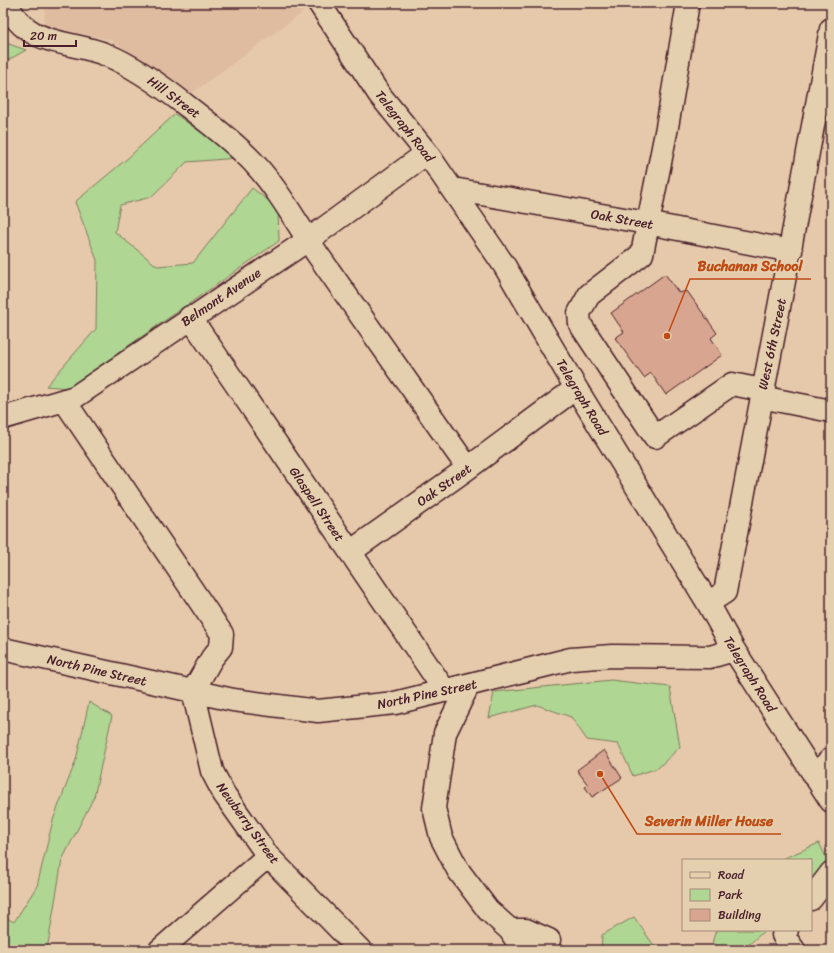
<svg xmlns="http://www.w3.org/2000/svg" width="834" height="953" font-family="Sriracha,sans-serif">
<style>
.built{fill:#dfbba0}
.green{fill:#afd692;stroke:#7c7a5e}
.building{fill:#d8a690;stroke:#4a1f2b}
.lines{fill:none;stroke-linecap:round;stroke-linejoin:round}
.minor-casing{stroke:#4a1f2b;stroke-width:25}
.minor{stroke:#e4d0af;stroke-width:22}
.labels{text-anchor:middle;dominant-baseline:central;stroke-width:4;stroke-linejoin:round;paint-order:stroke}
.street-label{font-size:13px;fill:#4a1f2b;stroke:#e4d0af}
.leader{fill:none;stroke:#c04a14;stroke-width:1.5}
.callout-dot{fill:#c04a14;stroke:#e4d0af;stroke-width:1.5}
.callout-label{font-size:14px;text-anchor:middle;font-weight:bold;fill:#c04a14;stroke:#e4d0af;stroke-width:4;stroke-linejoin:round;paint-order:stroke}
</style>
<rect width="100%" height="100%" fill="#e6c9aa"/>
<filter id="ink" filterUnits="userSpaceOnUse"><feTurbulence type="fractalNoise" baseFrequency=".025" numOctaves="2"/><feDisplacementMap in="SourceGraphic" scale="8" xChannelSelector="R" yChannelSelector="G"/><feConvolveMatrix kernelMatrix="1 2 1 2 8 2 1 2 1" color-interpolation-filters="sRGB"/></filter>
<g filter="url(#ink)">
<path class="built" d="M 72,3 L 296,3 L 303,12 L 192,93 L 111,40 L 44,25 L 45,9 Z"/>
<path class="green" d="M 3,42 L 26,50 L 3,63 Z
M 175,114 L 238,158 L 187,162 L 151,197 L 120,205 L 115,232 L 157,266 L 193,263 L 252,188 L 278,208 L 279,241 L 68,388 L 46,386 L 96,329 L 97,260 L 75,202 L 129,157 Z
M 611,680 L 670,687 L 680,747 L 658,768 L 633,776 L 618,744 L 587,740 L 571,717 L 537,705 L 489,718 L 494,692 Z
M 89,702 L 112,716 L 94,797 L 62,860 L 47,950 L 3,950 L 3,916 L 14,922 L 37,886 L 53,820 L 76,760 Z
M 819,843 L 828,861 L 811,879 L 811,860 L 780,860 Z
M 634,917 L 657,950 L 601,950 L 602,935 Z
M 716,930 L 765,930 L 743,950 L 726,950 L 712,943 Z"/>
<path class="building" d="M 665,274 L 679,293 L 687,291 L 717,333 L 711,338 L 722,355 L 666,395 L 651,373 L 644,378 L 615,338 L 624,332 L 611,313 Z
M 604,750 L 622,778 L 592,797 L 585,787 L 588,785 L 577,770 Z"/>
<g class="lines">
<defs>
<path id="minor" d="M 7,3 C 25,47 71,40 107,55 C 136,67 163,87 187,106 C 209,123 233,141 252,161 C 278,188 297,224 318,255 C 368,326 418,397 468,468
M 319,3 L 379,94 L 427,153 L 504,265 L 576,388 L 708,603 L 734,650 L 831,801
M 688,3 L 667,127 L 642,254 L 589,295 L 579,313 L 580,324 L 655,437 L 732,384 L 762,390
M 453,189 L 647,223 L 791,251
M 190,317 L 445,691
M 761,397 L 831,411
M 64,400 L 222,634 L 221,647 L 212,658 L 193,691 L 212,771 L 224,794 L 268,856 L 360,950
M 3,418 L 75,397 L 308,240 L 427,153
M 350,552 L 468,468 L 576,388
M 708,603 L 725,592 C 760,404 797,217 831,29
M 3,649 L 233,700 L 318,711 L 395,703 L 571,659 L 612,656 L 710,657 L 734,650
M 468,686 L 445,733 L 434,808 L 441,837 L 458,870 L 488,910 L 510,930
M 814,776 L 831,759
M 811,899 L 831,873
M 787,930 L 783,935 L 794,950
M 160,950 L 268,856
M 527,950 L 518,943 L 510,930 L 526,930 L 549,940 L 541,950"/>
</defs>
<use href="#minor" class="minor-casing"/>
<use href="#minor" class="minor"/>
</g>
</g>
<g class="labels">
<g class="street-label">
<text transform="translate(174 97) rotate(36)">Hill Street</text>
<text transform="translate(405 126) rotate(52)">Telegraph Road</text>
<text transform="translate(622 219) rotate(10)">Oak Street</text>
<text transform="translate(221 297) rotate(-34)">Belmont Avenue</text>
<text transform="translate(772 344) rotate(-78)">West 6th Street</text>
<text transform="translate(582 397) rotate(59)">Telegraph Road</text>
<text transform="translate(444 485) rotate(-35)">Oak Street</text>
<text transform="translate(317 504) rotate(56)">Glaspell Street</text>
<text transform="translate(97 670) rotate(13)">North Pine Street</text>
<text transform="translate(750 674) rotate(58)">Telegraph Road</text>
<text transform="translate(427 694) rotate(-12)">North Pine Street</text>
<text transform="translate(248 823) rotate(54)">Newberry Street</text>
</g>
</g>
<path class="leader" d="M667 336L690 279H811M600 774L637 834H781"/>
<g class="callout-dot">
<circle cx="667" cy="336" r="4"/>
<circle cx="600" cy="774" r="4"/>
</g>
<g class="callout-label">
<text x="750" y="271">Buchanan School</text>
<text x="709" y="826">Severin Miller House</text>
</g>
<rect width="834" height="953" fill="none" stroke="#e4d0af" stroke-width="16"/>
<rect x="8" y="8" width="818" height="937" fill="none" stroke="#4a1f2b" stroke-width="1.5" filter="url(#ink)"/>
<rect x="682" y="859" width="130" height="72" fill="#e4d0af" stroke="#a6897a"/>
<rect x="690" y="872" width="20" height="6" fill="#e4d0af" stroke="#a6897a"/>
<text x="718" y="879" font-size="12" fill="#4a1f2b">Road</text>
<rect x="690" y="889" width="20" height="12" fill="#afd692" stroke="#a6897a"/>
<text x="718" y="899" font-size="12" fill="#4a1f2b">Park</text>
<rect x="690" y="909" width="20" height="12" fill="#d8a690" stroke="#a6897a"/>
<text x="718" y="919" font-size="12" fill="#4a1f2b">Building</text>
<path d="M24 40v6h52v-6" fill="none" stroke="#4a1f2b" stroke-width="2"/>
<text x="30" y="40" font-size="12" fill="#4a1f2b" stroke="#e4d0af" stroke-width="3" paint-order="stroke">20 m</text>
</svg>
